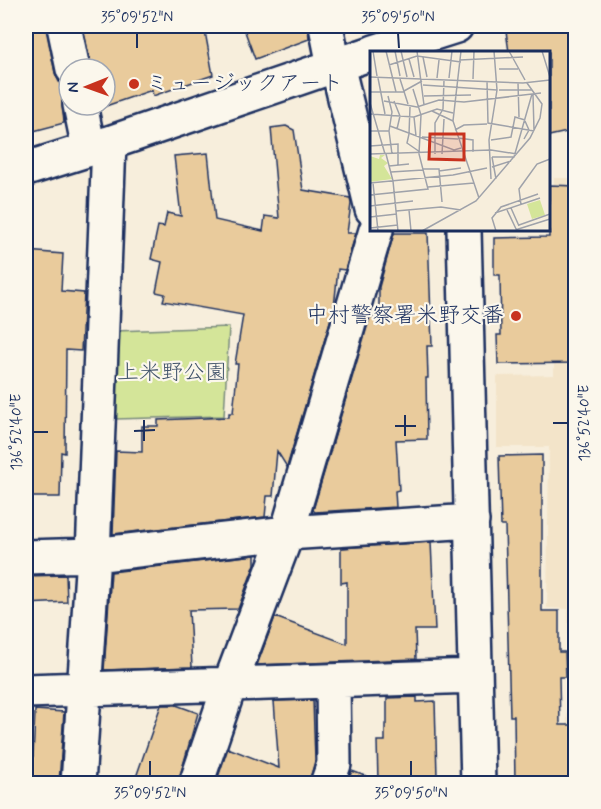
<svg xmlns="http://www.w3.org/2000/svg" width="601" height="809" font-family="Mynerve,'Klee One',sans-serif">
<style>
.built{fill:#f3e4c9}
.green{fill:#d4e599;stroke:#788a7c;stroke-width:1.5}
.building{fill:#e9cb9c;stroke:#1b2f5e;stroke-width:1.5}
.lines{fill:none;stroke-linecap:round;stroke-linejoin:round}
.minor-casing{stroke:#1b2f5e;stroke-width:38}
.minor{stroke:#fbf7ec;stroke-width:33}
.ticks{fill:none;stroke:#1b2f5e;stroke-width:2}
.poi-dot{fill:#c8321e;stroke:#fbf7ec;stroke-width:2}
.labels{text-anchor:middle;dominant-baseline:central;stroke-width:4.5;stroke-linejoin:round;paint-order:stroke}
.poi-label{font-size:22px;fill:#1b2f5e;stroke:#fbf7ec;text-anchor:start}
.park-label{font-size:22px;fill:#40536a;stroke:#fbf7ec}
.inset-road{fill:none;stroke:#9fa2aa;stroke-width:1.5}
.view{fill:#c8321e;fill-opacity:0.15;stroke:#c8321e;stroke-width:3}
.inset-edge{fill:none;stroke:#1b2f5e;stroke-width:3}
.neatline{fill:none;stroke:#1b2f5e;stroke-width:2}
.ticks-label{font-size:15px;text-anchor:middle;fill:#1b2f5e}
</style>
<rect width="100%" height="100%" fill="#f7eedc"/>
<filter id="ink" filterUnits="userSpaceOnUse"><feTurbulence type="fractalNoise" baseFrequency=".0167" numOctaves="2"/><feDisplacementMap in="SourceGraphic" scale="12" xChannelSelector="R" yChannelSelector="G"/><feConvolveMatrix kernelMatrix="1 2 1 2 8 2 1 2 1" color-interpolation-filters="sRGB"/></filter>
<g filter="url(#ink)">
<path class="built" d="M 554,178 L 575,178 L 575,747 L 567,748 L 568,609 L 547,608 L 549,447 L 497,447 L 497,376 L 554,375 Z"/>
<path class="green" d="M 229,327 L 224,416 L 115,419 L 115,331 Z"/>
<path class="building" d="M 42,26 L 46,26 L 55,73 L 59,82 L 69,87 L 69,90 L 62,100 L 64,123 L 26,133 L 26,29 Z
M 83,26 L 204,26 L 213,75 L 153,96 L 152,90 L 100,108 L 99,105 L 105,105 L 105,69 L 91,69 Z
M 243,26 L 308,26 L 309,39 L 255,59 Z
M 520,26 L 569,26 L 576,56 L 576,130 L 549,136 L 549,52 L 509,52 L 506,31 Z
M 286,126 L 294,130 L 303,190 L 350,198 L 351,204 L 347,233 L 356,233 L 345,270 L 338,269 L 334,308 L 287,467 L 277,451 L 273,496 L 267,496 L 265,517 L 113,534 L 116,451 L 142,452 L 142,426 L 158,426 L 158,420 L 229,417 L 229,413 L 233,413 L 238,364 L 235,364 L 243,315 L 163,301 L 165,294 L 156,292 L 162,262 L 151,259 L 158,226 L 164,227 L 167,213 L 181,216 L 174,156 L 208,153 L 215,220 L 263,231 L 265,216 L 279,218 L 271,128 Z
M 549,185 L 576,186 L 576,363 L 498,364 L 497,335 L 501,335 L 500,275 L 494,275 L 494,238 L 549,237 Z
M 394,233 L 428,233 L 432,346 L 427,346 L 428,378 L 426,378 L 427,439 L 396,440 L 399,490 L 395,491 L 396,507 L 315,512 L 313,510 L 370,317 L 379,317 L 379,287 Z
M 26,251 L 63,254 L 61,291 L 84,293 L 81,351 L 66,350 L 65,453 L 61,452 L 60,497 L 26,497 Z
M 542,455 L 542,611 L 559,611 L 559,652 L 565,652 L 566,677 L 559,677 L 560,725 L 576,725 L 576,783 L 515,783 L 514,716 L 510,716 L 505,526 L 501,526 L 499,456 Z
M 431,542 L 435,630 L 415,630 L 416,659 L 257,665 L 275,617 L 347,644 L 347,582 L 341,583 L 341,548 Z
M 255,555 L 255,564 L 238,609 L 189,610 L 192,667 L 104,670 L 111,572 Z
M 66,575 L 67,602 L 26,604 L 26,576 Z
M 417,697 L 417,702 L 435,701 L 437,777 L 433,777 L 433,783 L 347,783 L 352,771 L 378,781 L 377,741 L 385,741 L 385,724 L 387,724 L 387,698 Z
M 313,700 L 315,761 L 309,783 L 216,783 L 228,748 L 279,768 L 274,701 Z
M 161,705 L 176,705 L 198,713 L 178,783 L 134,783 Z
M 35,710 L 64,712 L 59,783 L 32,783 Z"/>
<g class="lines">
<defs>
<path id="minor" d="M 64,26 L 73,69
M 326,26 L 334,66
M 374,52 L 456,26
M 337,65 L 372,209
M 80,105 L 89,149
M 26,169 L 109,143 L 372,53
M 464,230 L 478,784
M 26,557 L 93,555 L 287,533 L 472,521
M 26,691 L 475,676
M 78,784 L 93,555 L 109,143
M 196,784 L 230,684 L 287,533 L 376,230
M 327,784 L 334,764 L 333,681"/>
</defs>
<use href="#minor" class="minor-casing"/>
<use href="#minor" class="minor"/>
</g>
</g>
<path class="ticks" d="M 137,33 L 137,48M 398,33 L 399,48M 405,415 L 405,436M 144,420 L 144,441M 553,423 L 568,423M 395,426 L 416,426M 134,431 L 155,430M 33,432 L 48,432M 150,761 L 150,776M 411,761 L 411,776"/>
<g class="poi-dot">
<circle cx="134" cy="84" r="6"/>
<circle cx="516" cy="316" r="6"/>
</g>
<g class="labels">
<g class="poi-label">
<text x="146" y="84">ミュージックアート</text>
<text x="504" y="316" text-anchor="end">中村警察署米野交番</text>
</g>
<g class="park-label">
<text x="172" y="373">上米野公園</text>
</g>
</g>
<g transform="translate(370 51)">
<rect width="180" height="180" fill="#f7eedc"/>
<path d="M 10,104 L 15,104 L 11,107 L 18,112 L 14,115 L 22,128 L 0,131 L 0,105 L 9,108 ZM 170,149 L 175,164 L 162,168 L 157,153 Z" fill="#d4e599"/>
<path class="inset-road" d="M 3,0 L 7,25M 16,0 L 26,41M 25,0 L 30,25M 31,0 L 37,26M 47,0 L 54,54M 91,0 L 83,70 L 109,147M 139,0 L 155,29M 172,0 L 180,26M 53,6 L 57,26M 39,8 L 44,26M 90,9 L 153,6M 19,14 L 47,5 L 91,11M 129,18 L 148,18M 0,26 L 153,32 L 180,29M 8,27 L 15,63M 67,27 L 69,9M 79,27 L 82,0M 30,28 L 38,53M 103,28 L 104,0M 117,30 L 118,72 L 164,80M 148,32 L 149,66M 53,34 L 127,39M 129,39 L 162,39M 34,40 L 52,30M 0,41 L 35,41M 163,44 L 164,79M 18,45 L 22,61 L 19,80 L 22,103M 54,45 L 101,44M 14,50 L 47,56 L 69,49 L 94,51 L 171,42M 24,50 L 30,65 L 27,78M 0,52 L 15,103M 62,60 L 83,70M 0,63 L 44,66 L 67,58 L 83,62M 44,66 L 46,85M 20,75 L 84,99 L 91,97M 85,79 L 94,74 L 117,73M 0,80 L 19,80M 39,83 L 40,56M 39,83 L 37,92 L 50,101M 52,86 L 88,88M 88,87 L 103,89 L 103,101M 154,88 L 159,79 L 155,70M 121,89 L 141,86 L 145,66 L 155,69M 0,95 L 28,93 L 28,114M 0,103 L 121,99 L 147,103M 16,103 L 23,130 L 28,180M 65,103 L 65,72 L 73,58 L 74,29M 72,103 L 74,68M 122,106 L 144,106 L 162,43M 122,106 L 126,128M 19,115 L 39,113M 122,116 L 141,110M 53,118 L 69,118 L 72,151M 69,120 L 91,117M 21,121 L 53,119M 121,128 L 119,89 L 127,39 L 124,0M 0,132 L 83,124 L 117,117M 3,132 L 8,180M 58,136 L 104,132M 0,144 L 58,138 L 49,103 L 51,64 L 43,38M 151,154 L 149,138 L 167,113 L 180,108M 0,155 L 43,150M 141,157 L 149,175M 39,159 L 41,180M 137,159 L 147,180M 26,160 L 71,156 L 91,159M 125,162 L 170,147M 0,166 L 27,163M 149,174 L 180,163M 0,177 L 28,174M 52,180 L 106,150 L 160,87 L 170,67 L 172,53 L 157,32M 126,180 L 122,167 L 131,156 L 168,143M 142,180 L 180,168"/>
<path class="view" d="M 60,83 L 94,83 L 94,109 L 59,108 Z"/>
<rect width="180" height="180" class="inset-edge"/>
</g>
<rect width="601" height="809" fill="none" stroke="#fbf7ec" stroke-width="66"/>
<g transform="translate(87 87) rotate(269)"><circle r="28" fill="#fbf7ec" stroke="#a1a7b3" stroke-width="1.5"/>
<path d="M0-4.5L10 22L0 15L-10 22Z" fill="#c8321e"/>
<text y="-9" font-size="16" font-weight="bold" text-anchor="middle" fill="#1b2f5e">N</text>
</g>
<rect x="33" y="33" width="535" height="743" class="neatline"/>
<g class="ticks-label">
<text x="137" y="22">35°09'52"N</text>
<text x="398" y="22">35°09'50"N</text>
<text transform="translate(584 423) rotate(-90)" y="5">136°52'40"E</text>
<text transform="translate(16 432) rotate(-90)" y="5">136°52'40"E</text>
<text x="150" y="798">35°09'52"N</text>
<text x="411" y="798">35°09'50"N</text>
</g>
</svg>
